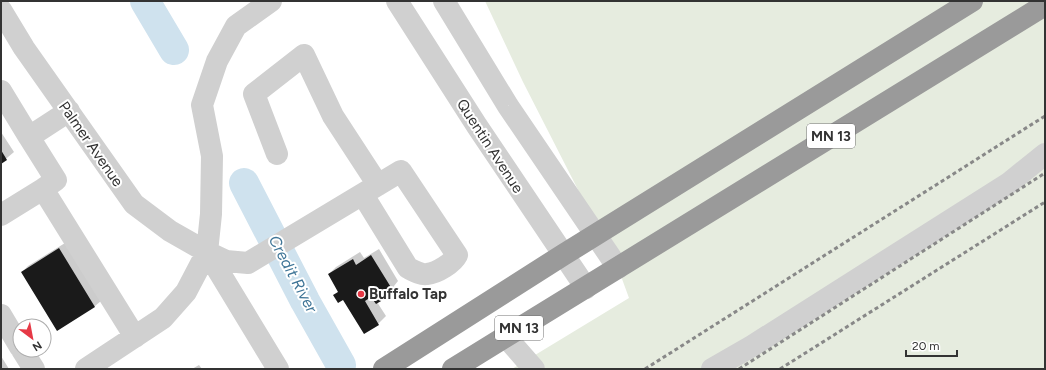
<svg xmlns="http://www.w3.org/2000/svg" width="1046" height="370" font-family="Figtree,sans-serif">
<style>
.green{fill:#e6ecdf}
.shadow{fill:#0003}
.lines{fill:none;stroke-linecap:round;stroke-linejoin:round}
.river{stroke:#cfe2ee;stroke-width:30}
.building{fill:#1a1a1a}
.minor{stroke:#d0d0d0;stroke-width:22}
.highway{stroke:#9a9a9a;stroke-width:22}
.rail{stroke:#888;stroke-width:3;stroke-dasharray:4 3;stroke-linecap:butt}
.poi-dot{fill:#e63946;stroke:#fff;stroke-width:1.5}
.labels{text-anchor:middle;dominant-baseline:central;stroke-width:4;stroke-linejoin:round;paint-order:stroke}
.shield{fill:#fff;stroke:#707070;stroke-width:1}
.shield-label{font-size:14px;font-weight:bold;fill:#333}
.street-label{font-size:15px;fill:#333;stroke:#fff}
.poi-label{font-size:15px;font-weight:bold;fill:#333;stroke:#fff;text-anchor:start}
.water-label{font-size:16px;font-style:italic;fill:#3f7597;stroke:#fff}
</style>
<rect width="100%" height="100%" fill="#fff"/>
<path class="green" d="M 485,1 L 1045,1 L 1045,369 L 512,369 L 629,298 L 618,268 L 523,82 Z"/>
<path class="shadow" d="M 1,132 L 14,152 L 1,163 Z
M 65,243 L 101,301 L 95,306 L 58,330 L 22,272 L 28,266 Z
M 379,249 L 398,281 L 394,286 L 395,288 L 377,302 L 386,316 L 378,324 L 364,333 L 343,299 L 334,296 L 339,291 L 329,274 L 336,267 L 360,252 L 364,258 Z
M 1,356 L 9,369 L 1,369 Z
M 199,365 L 202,369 L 192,369 Z"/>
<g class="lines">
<path class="river" d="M 145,1 L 174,50
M 244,183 L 305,301 L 341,365"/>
</g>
<path class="building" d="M 1,150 L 7,160 L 1,164 Z
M 59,248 L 95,307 L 57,331 L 21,272 Z
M 371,255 L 392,289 L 386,293 L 388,297 L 376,304 L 371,297 L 365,301 L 379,325 L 364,334 L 343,300 L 338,303 L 333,295 L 338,292 L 328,274 L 353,259 L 356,265 Z"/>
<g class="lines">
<path class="minor" d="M 397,1 L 477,126 L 586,288
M 444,1 L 508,106 L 618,268
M 1,10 L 24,48 L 134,204 L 170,231 L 207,252 L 226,261 L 248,263 L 401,171 L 457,255 C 453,263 437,273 427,274 C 421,275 414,271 408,268 L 363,195
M 1,91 L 29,137
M 277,154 L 254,94 L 304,55 L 333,116 L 378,185
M 43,189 L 56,180 L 29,137 L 69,111
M 1,215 L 43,189 L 135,337
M 207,252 L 278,369
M 1,315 L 20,347
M 506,337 L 534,369
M 22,350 L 34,369
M 86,369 L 163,318 L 186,292 L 207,252 L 211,214 L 212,156 L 202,105 L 217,61 L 236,26 L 271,1
M 712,369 L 752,346 L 1009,183 L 1045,154"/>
<path class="highway" d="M 384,369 L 563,255 L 972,1
M 453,369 L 1045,5"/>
<path class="rail" d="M 645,369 L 1045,116
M 739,369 L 1045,173
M 780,369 L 1045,202"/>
</g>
<circle class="poi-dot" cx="361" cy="294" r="4"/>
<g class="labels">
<g class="shield">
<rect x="807" y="124" width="48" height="24" rx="3"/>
<rect x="495" y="316" width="48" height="24" rx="3"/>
</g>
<g class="shield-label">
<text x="831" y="136">MN 13</text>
<text x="519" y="328">MN 13</text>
</g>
<g class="street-label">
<text transform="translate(91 144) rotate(55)">Palmer Avenue</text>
<text transform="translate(490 146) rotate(57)">Quentin Avenue</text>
</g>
<g class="poi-label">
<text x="369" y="294">Buffalo Tap</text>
</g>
<g class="water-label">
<text transform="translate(293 274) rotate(62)">Credit River</text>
</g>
</g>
<rect width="1046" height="370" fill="none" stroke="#333333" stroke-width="4"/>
<g transform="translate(32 338) rotate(148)"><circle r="19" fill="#ffffff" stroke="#adadad"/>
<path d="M0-3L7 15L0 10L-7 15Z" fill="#e63946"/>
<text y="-6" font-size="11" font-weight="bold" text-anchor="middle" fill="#333333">N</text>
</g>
<path d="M906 350v6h51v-6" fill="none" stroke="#333333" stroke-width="2"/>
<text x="912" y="350" font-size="12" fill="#333333" stroke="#ffffff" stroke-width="3" paint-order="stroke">20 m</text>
</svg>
